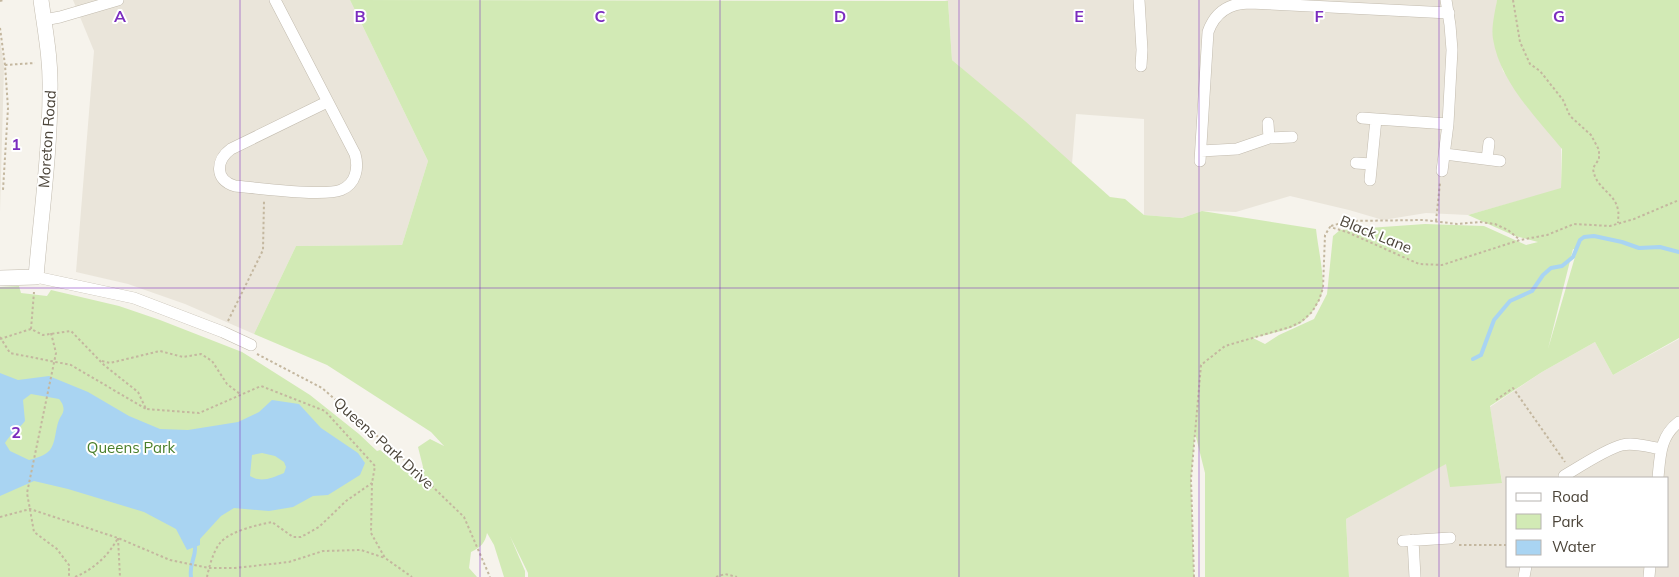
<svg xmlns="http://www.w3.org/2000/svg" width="1679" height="577" font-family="Mulish,sans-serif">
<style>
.residential{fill:#eae5da;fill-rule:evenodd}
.green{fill:#d2eab5;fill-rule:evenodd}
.water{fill:#a9d4f2;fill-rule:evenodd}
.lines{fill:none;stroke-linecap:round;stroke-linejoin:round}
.stream{stroke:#a9d4f2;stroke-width:4}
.minor-casing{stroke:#c2bbae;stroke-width:12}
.tertiary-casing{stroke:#c2bbae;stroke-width:16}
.path{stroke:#c4b79f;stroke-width:2;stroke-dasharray:2.5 2.5;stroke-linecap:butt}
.minor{stroke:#fff;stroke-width:11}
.tertiary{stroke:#fff;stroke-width:15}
.grid{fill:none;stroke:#7b2cbf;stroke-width:1;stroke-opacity:0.55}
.labels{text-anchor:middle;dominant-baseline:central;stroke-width:4;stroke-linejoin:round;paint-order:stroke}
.street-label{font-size:15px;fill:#4b4439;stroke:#fff}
.park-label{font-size:15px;fill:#4a7f2a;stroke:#fff}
.grid-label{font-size:16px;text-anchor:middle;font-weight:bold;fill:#7b2cbf;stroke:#fff;stroke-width:4;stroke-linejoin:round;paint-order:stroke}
</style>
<rect width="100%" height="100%" fill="#f6f3ec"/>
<path class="residential" d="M 73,0 L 350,0 L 428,161 L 402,245 L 296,246 L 254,334 L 185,304 L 128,284 L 76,272 L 94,51 Z
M 945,0 L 1497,0 L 1493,38 L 1503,71 L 1530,110 L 1561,143 L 1561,189 L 1468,215 L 1426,213 L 1383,220 L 1349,210 L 1290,196 L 1236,212 L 1202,211 L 1182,218 L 1144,215 L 1144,119 L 1076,114 L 1072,164 L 952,60 L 948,1 Z
M 0,39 L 4,67 L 0,212 Z
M 1679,339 L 1679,577 L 1349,577 L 1346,519 L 1447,463 L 1502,482 L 1490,407 L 1542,372 L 1595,342 L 1613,375 ZM 1508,478 L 1668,478 L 1668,566 L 1508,566 Z"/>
<path class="green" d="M 350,0 L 948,1 L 952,60 L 1025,121 L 1110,197 L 1125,199 L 1144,215 L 1182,218 L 1202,211 L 1316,229 C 1318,247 1323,269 1323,287 C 1322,300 1311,316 1301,323 C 1287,331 1268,334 1253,338 L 1265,344 L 1279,335 L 1314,319 L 1327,294 L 1333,236 L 1340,230 L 1425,224 L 1484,226 L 1526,245 L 1538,242 L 1515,236 L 1468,215 L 1561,188 L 1562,149 C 1536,117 1500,82 1493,39 C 1491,27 1495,12 1497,0 L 1679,0 L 1679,338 L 1613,375 L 1595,342 L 1542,372 L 1490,406 L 1502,483 L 1450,487 L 1446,464 L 1346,519 L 1349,577 L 1205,577 L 1205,473 L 1195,433 L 1191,479 L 1194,577 L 528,577 L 528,573 L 510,536 L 525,571 L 525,577 L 504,577 L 494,545 L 487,533 C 485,543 481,547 471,552 L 469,568 L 477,577 L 0,577 L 0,287 L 19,286 L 21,293 L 47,296 L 51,290 L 119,306 L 160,320 L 242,352 L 310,395 L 359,434 L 377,451 L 380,450 L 410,474 L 421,478 L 423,467 L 418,447 L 430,439 L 444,446 L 431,432 L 327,365 L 254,334 L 296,246 L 402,245 L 428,161 ZM 1573,249 L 1577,250 L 1548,349 Z"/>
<path class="water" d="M 0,373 L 18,380 L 49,376 L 88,392 L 129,416 L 160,429 L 188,430 L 238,422 L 259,412 L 272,400 L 299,404 L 321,428 L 358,453 L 365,463 L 360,475 L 328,495 L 313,496 L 293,507 L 269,511 L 234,508 L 221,516 L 200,539 L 200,545 L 187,550 L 176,529 L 144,512 L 68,489 L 34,481 L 0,496 ZM 31,394 L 59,399 C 60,400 63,404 63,406 C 65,412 61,415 59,420 C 55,430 56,442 50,450 C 45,456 36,458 29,460 L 10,451 L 5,443 C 11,433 19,429 25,421 L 23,400 ZM 262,453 L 275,456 L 284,462 L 286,467 L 284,473 C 272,478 261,483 250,476 L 252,455 Z"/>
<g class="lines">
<path class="stream" d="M 1473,359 L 1481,355 L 1494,320 L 1510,301 L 1532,291 L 1543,275 L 1551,268 L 1562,266 L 1573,257 L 1580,240 L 1584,237 L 1594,236 L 1622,242 L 1639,248 L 1660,247 L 1679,252
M 191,577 C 189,563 196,557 195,547"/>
<defs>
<path id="minor" d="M 275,0 L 355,154 C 359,168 356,184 341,190 C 323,197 257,188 235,186 C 214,180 216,160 231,149 L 327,102
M 1139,0 L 1142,50 L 1141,66
M 44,20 L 60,17 L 118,0
M 1362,118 L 1448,124
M 1268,123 L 1269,138
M 1201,151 L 1237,149 L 1269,138 L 1292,137
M 1445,154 L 1500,161
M 1487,159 L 1489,143
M 1200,161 L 1208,32 C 1215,12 1229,3 1250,3 L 1449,13
M 1356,163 L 1371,164
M 1442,171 L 1448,124 L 1452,50 L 1450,25 L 1446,0
M 1370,180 L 1376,119
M 36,277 L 134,298 L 223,332 L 251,345
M 1564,476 C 1579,467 1606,449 1622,445 C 1634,442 1649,447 1661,449
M 1658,478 C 1660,456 1660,436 1679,422
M 1413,540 L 1415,577
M 1403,541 L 1450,538
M 1524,577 L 1526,566
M 1649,577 L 1650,566"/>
<path id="tertiary" d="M 0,278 L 36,277 C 41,216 50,153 50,91 C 51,60 45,30 41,0"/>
</defs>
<use href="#minor" class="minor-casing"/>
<use href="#tertiary" class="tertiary-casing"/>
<path class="path" d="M 1513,0 L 1520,42 L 1530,64 L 1540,71 L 1563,100 L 1570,116 L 1591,135 L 1599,150 L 1599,159 L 1593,168 C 1595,189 1615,192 1618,210 C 1619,214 1618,218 1618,223
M 0,1 L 3,0
M 0,28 L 5,65 L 8,108 L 3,190
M 5,65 L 35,63
M 1436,221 L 1440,183
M 1331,226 L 1348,221 L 1424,220 L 1457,224 L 1480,222 L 1495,224 L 1508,230 L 1520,240
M 228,321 L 263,250 L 264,201
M 31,329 L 34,292
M 51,333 L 56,353 L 27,493 L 34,532 L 57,549 L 69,565 L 69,577
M 0,337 L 10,353 L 71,365 L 146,409
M 0,339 L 31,329 L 43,335 L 71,331 L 104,365 L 138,392 L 146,409 L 199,413 L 261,386 L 325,411 L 375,466 L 372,483 L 371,533 L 385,558 L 412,577
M 257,354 L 322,388 L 407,462 L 464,517 L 490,577
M 102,361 L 110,363 L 160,351 L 183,357 L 201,354 L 212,361 L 227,384 L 240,394
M 1496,400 L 1513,388 L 1565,462
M 0,517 L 30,509 L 118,538 L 170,560 L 209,568 L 235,568 L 289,562 L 323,551 L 361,550 L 385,558
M 118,538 L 120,577
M 1459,545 L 1508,545
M 75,577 C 94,569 108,556 118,538
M 207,577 C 209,567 213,552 220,543 C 230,531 257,525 272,522 L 293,537 L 301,537 L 319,527 L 346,501 L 372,483
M 716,577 L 725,574 L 737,577
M 1194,577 L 1191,479 L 1201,365 L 1225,346 L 1290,327 L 1301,322 L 1312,312 L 1319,300 L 1323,288 L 1325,235 L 1330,227 L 1347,232 L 1419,264 L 1442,265 L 1520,240 L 1547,235 L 1574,224 L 1610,226 L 1634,219 L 1679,200"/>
<use href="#minor" class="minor"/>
<use href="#tertiary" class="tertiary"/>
</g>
<path class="grid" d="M 240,0 L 240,577M 480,0 L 480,577M 720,0 L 720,577M 959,0 L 959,577M 1199,0 L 1199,577M 1439,0 L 1439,577M 0,288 L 1679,288"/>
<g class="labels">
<g class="street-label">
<text transform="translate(47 139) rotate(-86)">Moreton Road</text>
<text transform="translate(1376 234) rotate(22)">Black Lane</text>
<text transform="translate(384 443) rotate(42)">Queens Park Drive</text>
</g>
<g class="park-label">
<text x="131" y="447">Queens Park</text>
</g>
</g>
<g class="grid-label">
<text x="120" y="22">A</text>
<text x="360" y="22">B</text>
<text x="600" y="22">C</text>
<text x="840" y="22">D</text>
<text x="1079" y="22">E</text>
<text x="1319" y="22">F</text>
<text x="1559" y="22">G</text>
<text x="16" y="150">1</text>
<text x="16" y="438">2</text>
</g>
<rect x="1506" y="477" width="162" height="90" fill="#ffffff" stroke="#b7b4b0"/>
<rect x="1516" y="493" width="25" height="8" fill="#ffffff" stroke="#b7b4b0"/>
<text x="1552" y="502" font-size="15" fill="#4b4439">Road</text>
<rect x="1516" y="514" width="25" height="15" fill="#d2eab5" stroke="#b7b4b0"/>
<text x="1552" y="527" font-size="15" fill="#4b4439">Park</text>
<rect x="1516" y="540" width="25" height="15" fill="#a9d4f2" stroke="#b7b4b0"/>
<text x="1552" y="552" font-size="15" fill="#4b4439">Water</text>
</svg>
